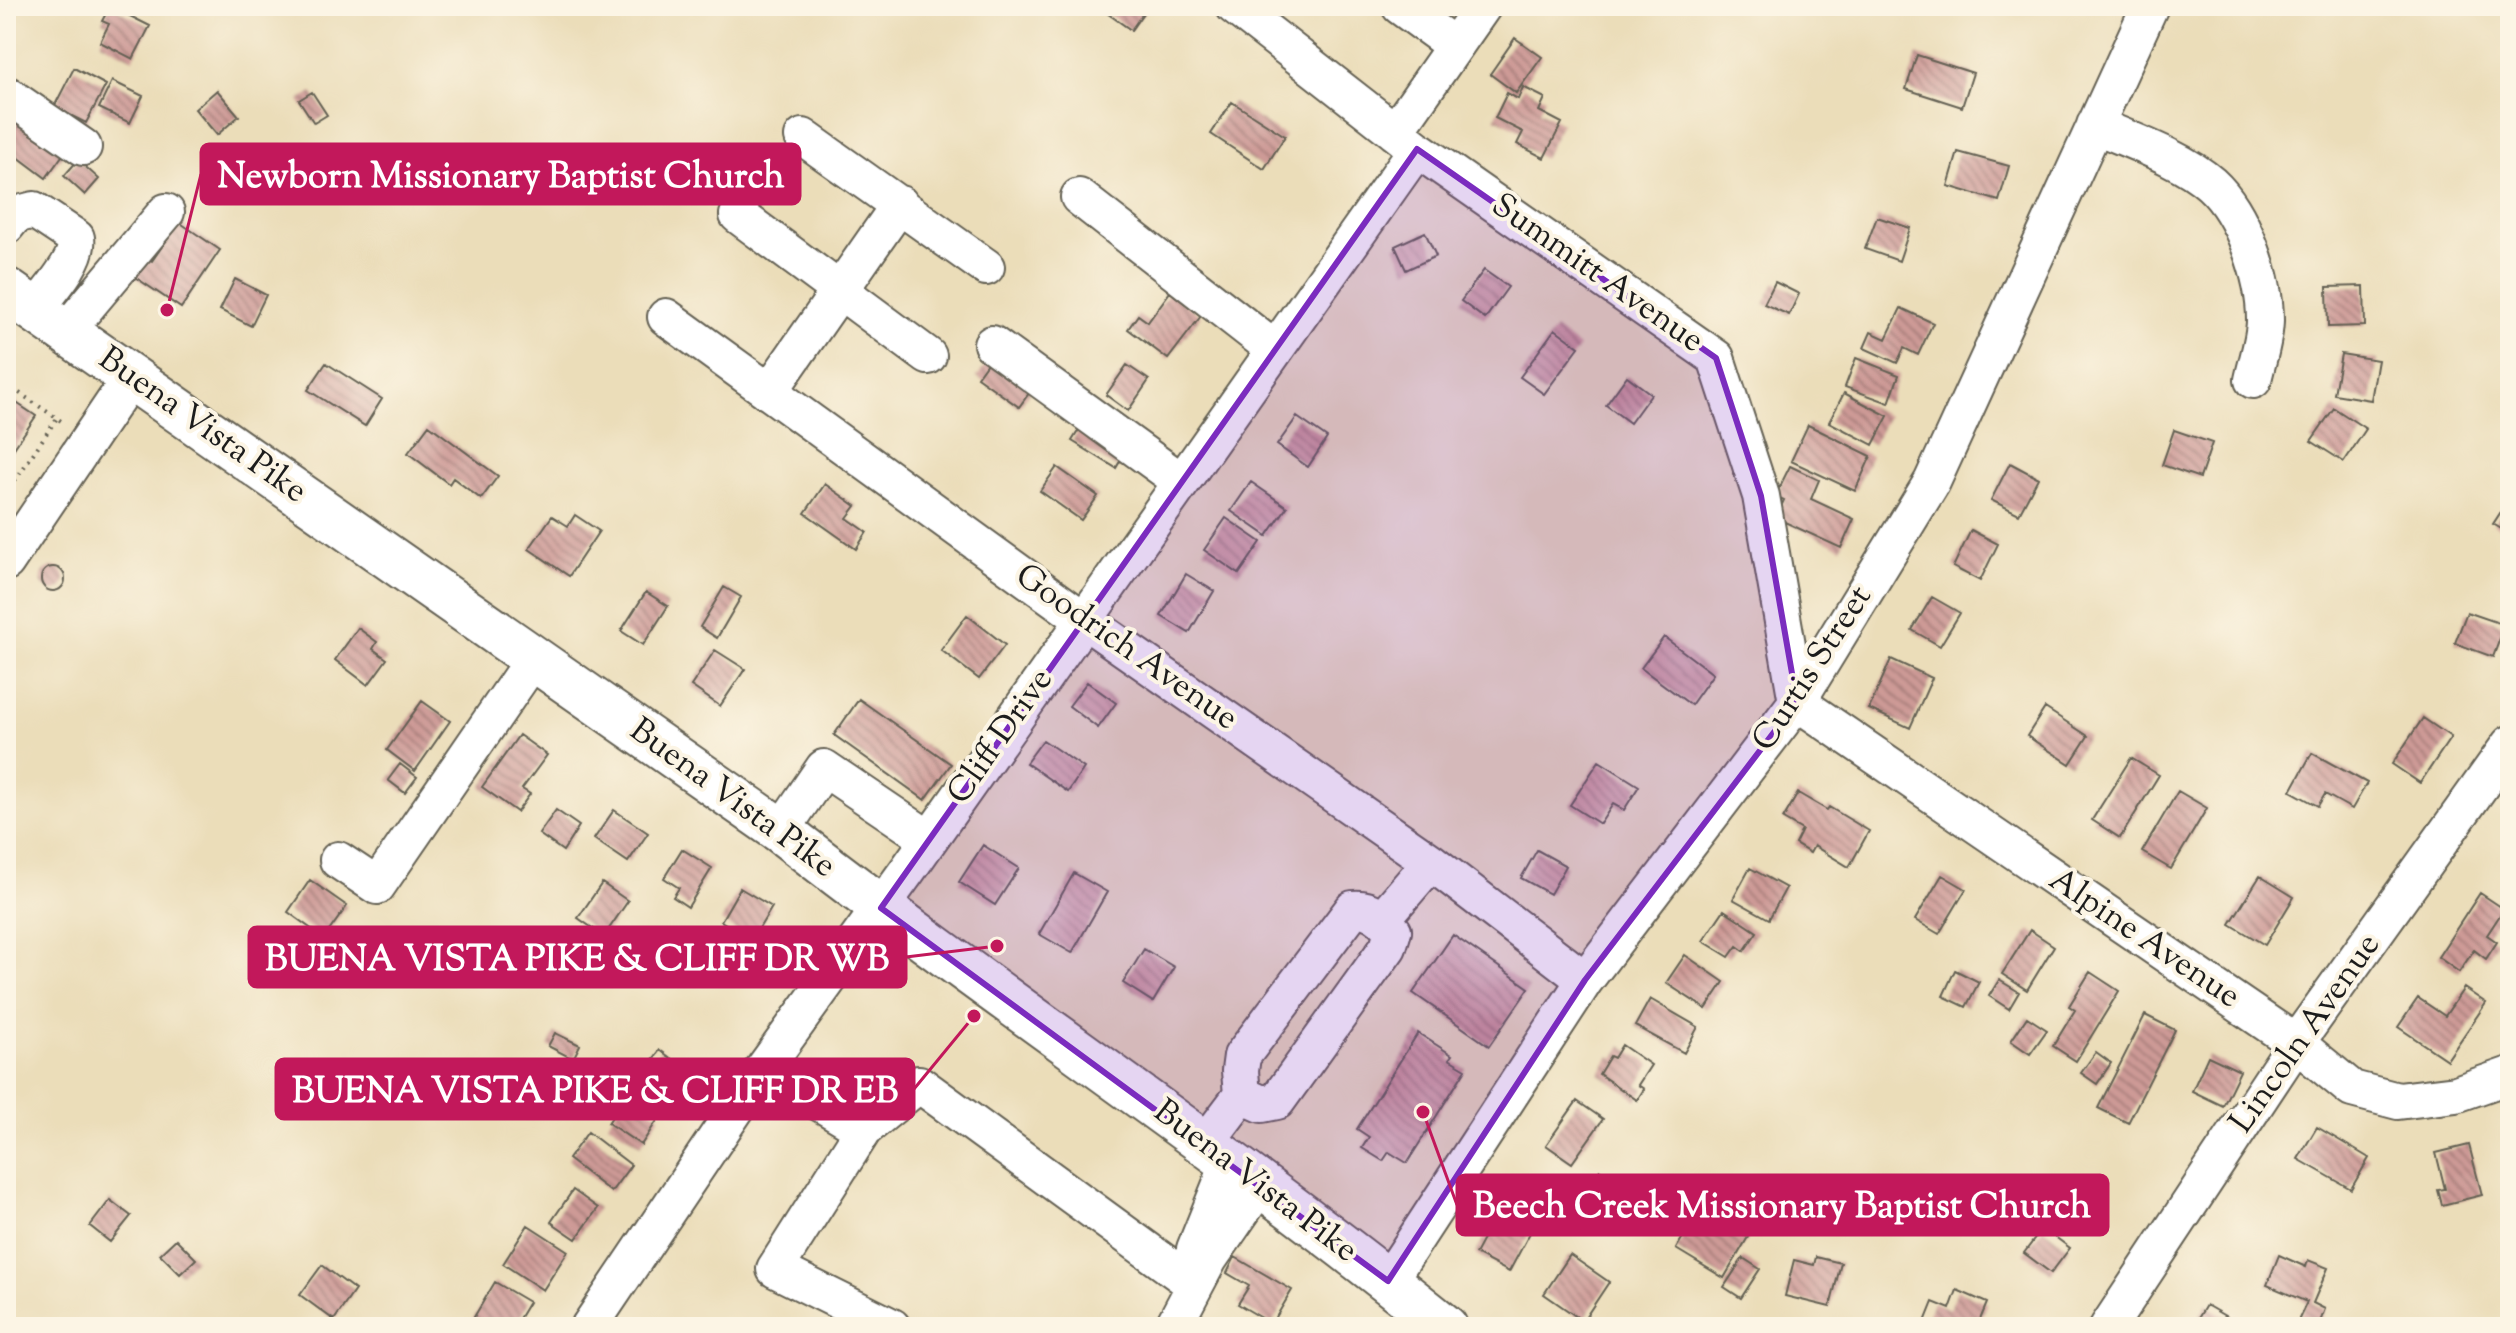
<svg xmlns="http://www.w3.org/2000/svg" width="2516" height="1333" font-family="'Sorts Mill Goudy',serif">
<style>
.building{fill:url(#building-back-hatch)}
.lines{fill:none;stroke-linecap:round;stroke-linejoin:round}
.minor-casing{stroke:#646053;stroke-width:40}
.major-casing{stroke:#646053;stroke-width:48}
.path{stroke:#646053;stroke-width:4;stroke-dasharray:2 6;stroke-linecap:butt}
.minor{stroke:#fff;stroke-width:36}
.major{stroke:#fff;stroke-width:44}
.marked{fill:#7b2cbf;fill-opacity:0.2;stroke:#7b2cbf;stroke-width:6;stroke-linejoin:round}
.labels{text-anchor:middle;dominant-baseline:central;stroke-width:8;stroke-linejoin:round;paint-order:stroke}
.street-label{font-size:34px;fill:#1c1c1c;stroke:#fcf5e5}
.leader{fill:none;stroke:#c2185b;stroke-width:3}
.callout-dot{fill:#c2185b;stroke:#fcf5e5;stroke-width:3}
.callout{fill:#c2185b;stroke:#c2185b;stroke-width:3}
.callout-label{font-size:36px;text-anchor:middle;font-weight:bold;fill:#fff}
</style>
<defs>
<pattern id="building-back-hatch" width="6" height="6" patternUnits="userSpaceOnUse" patternTransform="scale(2)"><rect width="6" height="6" fill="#cd9a96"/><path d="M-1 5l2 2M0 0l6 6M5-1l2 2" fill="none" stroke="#a67d7a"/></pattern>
</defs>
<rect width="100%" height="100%" fill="#fcf5e5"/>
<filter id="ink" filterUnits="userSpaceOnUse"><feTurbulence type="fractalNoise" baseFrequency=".0125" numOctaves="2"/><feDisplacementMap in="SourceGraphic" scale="16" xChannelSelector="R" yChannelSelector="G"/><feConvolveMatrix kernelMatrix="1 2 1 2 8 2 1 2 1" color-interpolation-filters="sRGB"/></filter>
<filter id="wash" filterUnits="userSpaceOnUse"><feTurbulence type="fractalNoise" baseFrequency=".006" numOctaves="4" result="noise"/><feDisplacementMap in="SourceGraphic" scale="32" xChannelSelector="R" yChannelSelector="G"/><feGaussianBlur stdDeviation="1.8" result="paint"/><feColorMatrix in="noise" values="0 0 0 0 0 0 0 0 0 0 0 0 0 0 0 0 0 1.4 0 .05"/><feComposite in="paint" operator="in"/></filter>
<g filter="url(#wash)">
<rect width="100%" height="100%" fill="#ebddb9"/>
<g id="blocks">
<path class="building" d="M 110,6 L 150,26 L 133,59 L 100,42 L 109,24 L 102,21 Z
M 1097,6 L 1148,6 L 1131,30 Z
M 1515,38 L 1542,57 L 1516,93 L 1490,74 Z
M 1917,55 L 1973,73 L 1962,107 L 1906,89 Z
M 74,68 L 106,85 L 86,123 L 54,107 Z
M 112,81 L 143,96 L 130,123 L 99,108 Z
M 1523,87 L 1545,98 L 1539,111 L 1562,123 L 1544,158 L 1517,144 L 1523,132 L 1495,118 L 1507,93 L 1518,99 Z
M 217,90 L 239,116 L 217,135 L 195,109 Z
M 312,92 L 327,115 L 314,123 L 299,100 Z
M 1232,102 L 1285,136 L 1264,169 L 1211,134 Z
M 6,104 L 67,149 L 46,178 L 6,148 Z
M 1958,152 L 2009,166 L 1999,201 L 1948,186 Z
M 78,160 L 99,179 L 85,195 L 64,176 Z
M 1877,217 L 1910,228 L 1899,261 L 1865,249 Z
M 179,222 L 220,250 L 181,308 L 129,273 L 141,254 L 152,261 Z
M 1425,232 L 1436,256 L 1406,270 L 1395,246 Z
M 1484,270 L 1508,287 L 1485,319 L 1461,301 Z
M 235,279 L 266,295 L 251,326 L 220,310 Z
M 1775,282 L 1799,294 L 1789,315 L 1764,304 Z
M 2364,286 L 2365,326 L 2328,327 L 2327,287 Z
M 1170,292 L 1201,316 L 1168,359 L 1128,329 L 1138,315 L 1148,322 Z
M 1901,308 L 1933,323 L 1918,355 L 1904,348 L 1897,363 L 1864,348 L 1871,332 L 1886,339 Z
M 1555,329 L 1579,347 L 1544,394 L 1520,377 Z
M 995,352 L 1037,382 L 1019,407 L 977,377 Z
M 2341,354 L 2378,360 L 2371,400 L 2334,394 Z
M 1856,358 L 1899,375 L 1889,403 L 1845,387 Z
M 326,363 L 382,399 L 365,426 L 308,390 Z
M 1127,365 L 1149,380 L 1128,411 L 1106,395 Z
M 1627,376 L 1651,394 L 1630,423 L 1606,405 Z
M 1844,393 L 1888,416 L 1873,445 L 1829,422 Z
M 6,396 L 36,416 L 6,460 Z
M 2334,408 L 2366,429 L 2344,462 L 2311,441 Z
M 1297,417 L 1327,438 L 1308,467 L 1277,445 Z
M 1085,420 L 1129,446 L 1116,468 L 1072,441 Z
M 429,425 L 498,476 L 481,499 L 453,478 L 449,484 L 408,453 Z
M 1808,425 L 1871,456 L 1855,491 L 1791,461 Z
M 2174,430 L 2212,443 L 2200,478 L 2162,465 Z
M 2010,463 L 2038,478 L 2019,514 L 1991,500 Z
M 1790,466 L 1819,480 L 1811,499 L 1854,519 L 1841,548 L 1776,518 L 1784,500 L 1775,496 Z
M 1057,467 L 1098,496 L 1081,520 L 1040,491 Z
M 1251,482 L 1287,507 L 1267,536 L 1231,511 Z
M 825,484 L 856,506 L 847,518 L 867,532 L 856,549 L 805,513 Z
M 2510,498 L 2510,534 L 2493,524 Z
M 575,515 L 599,531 L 569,576 L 529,549 L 552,516 L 568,526 Z
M 1226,518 L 1261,542 L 1239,574 L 1204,550 Z
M 1971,530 L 1998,544 L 1980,581 L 1953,567 Z
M41 579a12 12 0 1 1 24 0a12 12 0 1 1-24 0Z
M 1186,574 L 1214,591 L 1189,633 L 1161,616 Z
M 724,587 L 741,597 L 717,638 L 700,627 Z
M 646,592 L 668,606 L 643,645 L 621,631 Z
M 1932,597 L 1960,613 L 1940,646 L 1912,630 Z
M 2467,612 L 2505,625 L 2493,657 L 2455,643 Z
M 967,615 L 1005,645 L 979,679 L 941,650 Z
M 358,628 L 377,642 L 373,649 L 387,659 L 368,685 L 335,660 Z
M 1664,637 L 1713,674 L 1691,705 L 1641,668 Z
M 715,650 L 745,669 L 720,706 L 691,686 Z
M 1891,659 L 1932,678 L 1910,728 L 1869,709 Z
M 1087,682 L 1116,703 L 1098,728 L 1069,706 Z
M 859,699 L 951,764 L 925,800 L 834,735 Z
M 422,701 L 450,721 L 415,771 L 387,750 Z
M 2045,708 L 2088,736 L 2070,764 L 2027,736 Z
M 2423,718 L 2451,737 L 2420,783 L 2392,764 Z
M 519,735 L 547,755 L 522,789 L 530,794 L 517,812 L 482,787 Z
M 1043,740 L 1084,768 L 1068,792 L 1026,763 Z
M 2312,753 L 2367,783 L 2352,809 L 2325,794 L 2318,806 L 2291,791 Z
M 2131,758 L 2159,775 L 2120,838 L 2092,820 Z
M 1599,761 L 1639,786 L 1624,810 L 1613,804 L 1600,824 L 1570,805 Z
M 400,764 L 417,777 L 405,793 L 388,780 Z
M 2178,791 L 2207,808 L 2171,869 L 2142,852 Z
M 1798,793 L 1827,810 L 1829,807 L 1869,831 L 1849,867 L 1814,846 L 1810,853 L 1795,844 L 1802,830 L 1783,819 Z
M 556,810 L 579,826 L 563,851 L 539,834 Z
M 614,810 L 648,833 L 628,862 L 594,839 Z
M 983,845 L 1019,868 L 995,905 L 959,882 Z
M 682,849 L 712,868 L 688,907 L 673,897 L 679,888 L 664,878 Z
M 1537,850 L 1566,866 L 1550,894 L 1521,878 Z
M 1750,868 L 1786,888 L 1769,919 L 1733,899 Z
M 1074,873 L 1107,892 L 1072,953 L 1039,934 Z
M 1942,875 L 1966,889 L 1939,934 L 1915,920 Z
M 2260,876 L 2294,897 L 2265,945 L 2230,924 Z
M 310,880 L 347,906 L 324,938 L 288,912 Z
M 602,883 L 628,901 L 604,936 L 578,918 Z
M 740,888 L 772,907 L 752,940 L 721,921 Z
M 2480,893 L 2504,909 L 2487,935 L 2497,942 L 2486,959 L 2474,950 L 2459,972 L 2438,957 Z
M 1724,910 L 1757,932 L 1744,951 L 1737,946 L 1729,957 L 1703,941 Z
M 2030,930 L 2054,946 L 2027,990 L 2002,974 Z
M 1453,935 L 1529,988 L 1489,1046 L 1413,993 Z
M 1144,949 L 1174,967 L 1153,1002 L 1123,983 Z
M 1685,955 L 1724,982 L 1706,1009 L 1666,983 Z
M 1955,970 L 1979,982 L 1966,1007 L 1943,996 Z
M 2090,972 L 2119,991 L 2076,1061 L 2053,1046 L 2075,1010 L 2069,1006 Z
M 1999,980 L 2019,992 L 2009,1009 L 1989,996 Z
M 2464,988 L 2486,1003 L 2447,1060 L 2398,1027 L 2418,998 L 2445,1016 Z
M 1650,999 L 1698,1027 L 1684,1053 L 1635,1026 Z
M 2145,1015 L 2175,1030 L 2128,1123 L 2098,1108 Z
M 2027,1017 L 2047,1030 L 2030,1054 L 2011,1041 Z
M 555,1033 L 580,1045 L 573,1059 L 548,1046 Z
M 1418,1033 L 1452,1055 L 1449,1059 L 1466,1069 L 1407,1163 L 1389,1152 L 1383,1161 L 1362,1148 L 1369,1137 L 1357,1129 Z
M 1622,1045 L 1651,1065 L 1638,1085 L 1644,1089 L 1637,1100 L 1599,1074 L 1610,1056 L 1614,1058 Z
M 660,1050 L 696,1077 L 677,1103 L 641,1076 Z
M 2096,1052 L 2111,1063 L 2097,1084 L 2081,1073 Z
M 2208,1056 L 2240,1071 L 2223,1106 L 2192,1091 Z
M 627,1094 L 660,1116 L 641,1145 L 608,1123 Z
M 1577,1101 L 1603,1119 L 1572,1163 L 1546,1145 Z
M 2317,1127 L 2369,1158 L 2351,1189 L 2298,1159 Z
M 588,1132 L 631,1165 L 611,1192 L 568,1159 Z
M 2469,1145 L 2482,1195 L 2442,1205 L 2438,1190 L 2445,1189 L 2436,1153 Z
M 1600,1170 L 1620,1182 L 1608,1203 L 1588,1191 Z
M 573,1190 L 598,1208 L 576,1239 L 551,1222 Z
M 110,1200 L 131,1216 L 110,1242 L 90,1226 Z
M 1700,1208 L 1748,1237 L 1724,1278 L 1676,1249 Z
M 1498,1211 L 1532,1229 L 1509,1272 L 1475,1254 Z
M 528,1225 L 568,1251 L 543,1290 L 503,1264 Z
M 2043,1228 L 2070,1248 L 2051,1273 L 2024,1253 Z
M 176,1239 L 196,1259 L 180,1274 L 160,1254 Z
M 1570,1255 L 1609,1282 L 1583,1321 L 1544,1294 Z
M 2279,1255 L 2306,1267 L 2308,1260 L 2328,1268 L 2313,1303 L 2325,1309 L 2318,1327 L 2298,1321 L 2307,1302 L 2267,1285 Z
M 1235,1257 L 1292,1290 L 1272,1324 L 1238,1304 L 1249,1286 L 1227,1273 Z
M 1816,1257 L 1841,1263 L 1830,1307 L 1785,1296 L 1794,1260 L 1814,1265 Z
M 1743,1258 L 1760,1269 L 1741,1298 L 1724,1287 Z
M 322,1265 L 355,1290 L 334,1320 L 300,1295 Z
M 495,1282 L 529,1302 L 514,1327 L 468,1327 Z
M 1957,1290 L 1987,1303 L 1977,1327 L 1923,1327 L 1933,1302 L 1950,1309 Z
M 2206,1305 L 2244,1327 L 2193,1327 Z"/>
</g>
</g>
<g filter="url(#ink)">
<use href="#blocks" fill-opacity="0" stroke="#646053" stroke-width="2"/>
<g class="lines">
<defs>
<path id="minor" d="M 1234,6 L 1417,149 L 1716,358 L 1761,496 L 1797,702 L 2296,1043 L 2352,1089 L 2398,1101 L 2456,1094 L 2510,1075
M 1400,6 L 1455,46
M 6,94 L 83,147
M 2095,125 C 2131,141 2182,158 2211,184 C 2243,213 2265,278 2265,320 C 2265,339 2257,361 2253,380
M 1395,132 L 1483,6
M 803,137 L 986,267
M 1079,197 L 1274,349
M 738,215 L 928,356
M 6,226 L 15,215 L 34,210 L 76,238 C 80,259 48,293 35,310
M 666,317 L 1084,620 L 1431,862 L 1585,980
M 66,331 L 166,212
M 992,344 L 1182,482
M 769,392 L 900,204
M 6,562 L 131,377
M 781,831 L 824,768 L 929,839
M 338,860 L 377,886 L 534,658
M 1382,919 L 1431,862
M 764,1069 L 864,1129
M 1205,1144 L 1242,1095 L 1240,1071 L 1242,1056 L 1353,909 C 1370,907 1382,918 1393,931 L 1388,947 L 1277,1101 L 1262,1104 L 1242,1095
M 1230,1162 L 1195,1249 L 1200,1276 L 1209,1259 L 1260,1185
M 1388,1281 L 1585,980 L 1797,702 L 1932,482 L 2150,6
M 589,1327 L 754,1082 L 907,871 L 1417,149
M 892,1327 L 775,1269 L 864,1129 L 919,1084 L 1195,1285
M 1173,1327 L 1200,1276
M 2108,1327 L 2296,1043 L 2510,744"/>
<path id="major" d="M 6,290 L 781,831 C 999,1001 1230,1153 1445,1327"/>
</defs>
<use href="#minor" class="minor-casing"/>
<use href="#major" class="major-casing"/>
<path class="path" d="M 6,384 L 64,423
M 6,494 L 57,418"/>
<use href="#minor" class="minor"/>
<use href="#major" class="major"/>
</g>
</g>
<path class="marked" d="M 1417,149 L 1716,358 L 1761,496 L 1797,702 L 1585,980 L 1388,1281 L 881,908 Z"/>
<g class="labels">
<g class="street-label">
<text transform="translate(1597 274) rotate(35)">Summitt Avenue</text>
<text transform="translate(202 426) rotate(35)">Buena Vista Pike</text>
<text transform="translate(1126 648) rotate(35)">Goodrich Avenue</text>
<text transform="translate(1813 669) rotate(-57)">Curtis Street</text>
<text transform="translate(1001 737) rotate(-55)">Cliff Drive</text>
<text transform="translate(732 799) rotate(36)">Buena Vista Pike</text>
<text transform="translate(2144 939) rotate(34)">Alpine Avenue</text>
<text transform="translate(2306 1034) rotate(-55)">Lincoln Avenue</text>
<text transform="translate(1255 1182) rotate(37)">Buena Vista Pike</text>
</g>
</g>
<path class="leader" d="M167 310L201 174M997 946L906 957M974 1016L914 1089M1423 1112L1457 1205"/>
<g class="callout-dot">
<circle cx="167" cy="310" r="8"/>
<circle cx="997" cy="946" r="8"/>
<circle cx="974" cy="1016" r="8"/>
<circle cx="1423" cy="1112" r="8"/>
</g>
<g class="callout">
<rect x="201" y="144" width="599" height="60" rx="8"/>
<rect x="249" y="927" width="657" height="60" rx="8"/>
<rect x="276" y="1059" width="638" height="60" rx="8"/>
<rect x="1457" y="1175" width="651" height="60" rx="8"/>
</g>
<g class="callout-label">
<text x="501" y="187">Newborn Missionary Baptist Church</text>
<text x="577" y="970">BUENA VISTA PIKE &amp; CLIFF DR WB</text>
<text x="595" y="1102">BUENA VISTA PIKE &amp; CLIFF DR EB</text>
<text x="1782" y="1217">Beech Creek Missionary Baptist Church</text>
</g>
<rect width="2516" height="1333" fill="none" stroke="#fcf5e5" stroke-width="32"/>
</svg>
